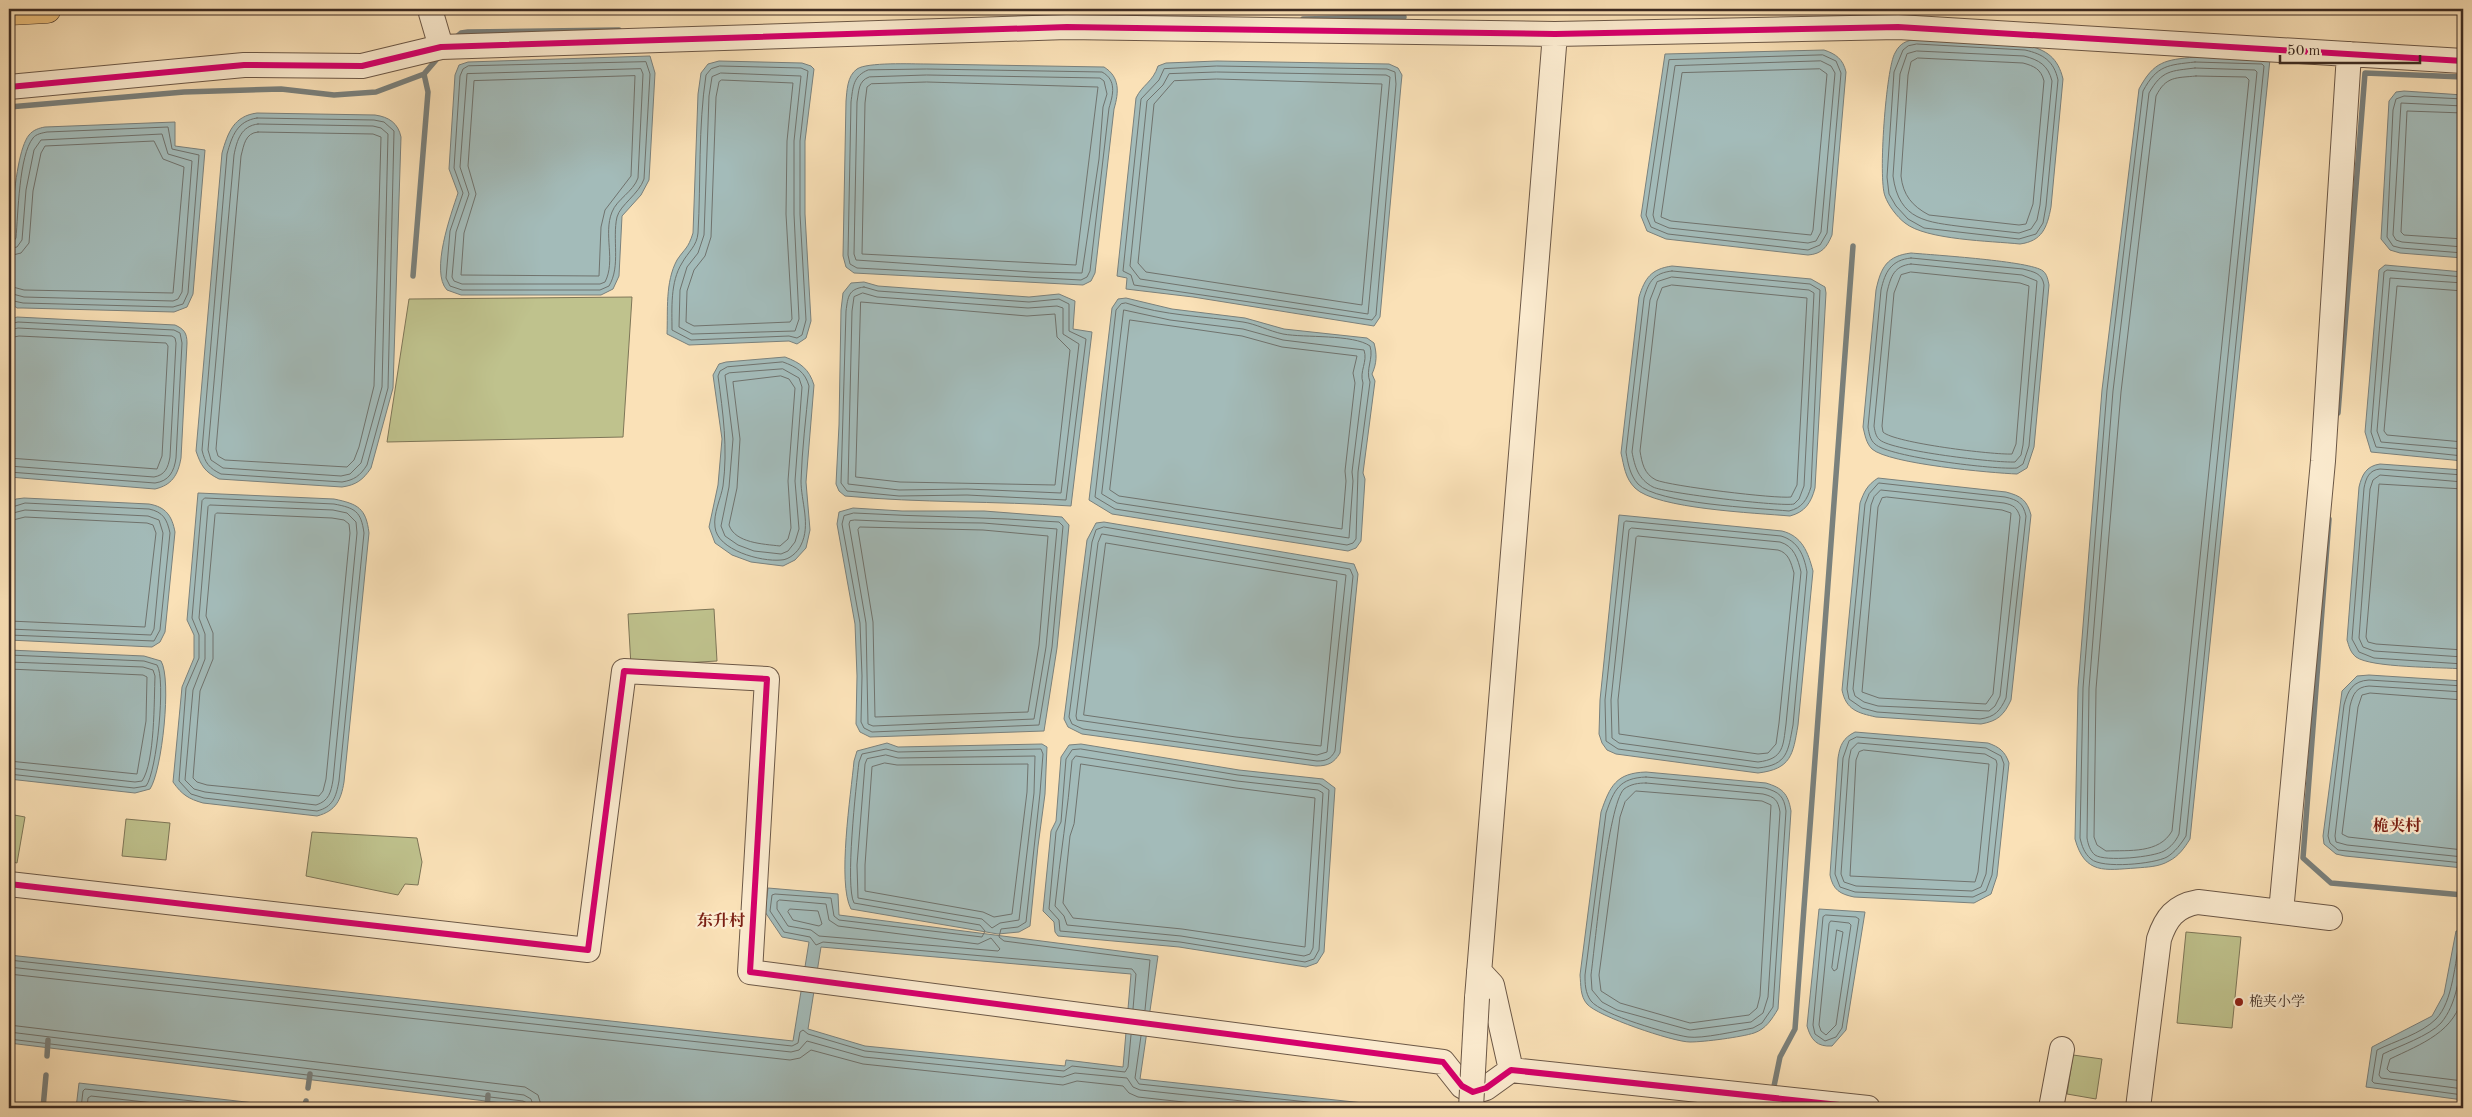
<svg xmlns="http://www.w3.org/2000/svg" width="2472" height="1117" font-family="'Old Standard TT','Noto Serif SC',serif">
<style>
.green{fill:#bfc28d;stroke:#7e7658}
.water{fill:#a3bbb9;stroke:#7a817d;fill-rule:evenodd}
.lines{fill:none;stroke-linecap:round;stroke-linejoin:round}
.shore{stroke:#70736e;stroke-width:1}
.stream{stroke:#7a817d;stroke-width:5.5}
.minor-casing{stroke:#6c5847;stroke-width:26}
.highway-casing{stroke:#3c2b22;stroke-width:29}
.minor{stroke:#fcecd0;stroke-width:24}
.highway{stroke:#edc07c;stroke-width:28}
.minor-bridge-casing{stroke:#6c5847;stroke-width:26;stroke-linecap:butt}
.minor-bridge{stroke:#fcecd0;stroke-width:24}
.cycleway-casing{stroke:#fcecd0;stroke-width:9}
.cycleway{stroke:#d6006c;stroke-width:6}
.poi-dot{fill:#8f2418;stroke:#fcecd0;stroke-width:2}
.labels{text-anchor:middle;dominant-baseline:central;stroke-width:4.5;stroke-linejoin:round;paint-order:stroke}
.poi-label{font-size:14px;fill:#3c2b22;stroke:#fcecd0;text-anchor:start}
.quarter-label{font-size:16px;font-weight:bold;fill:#7a1f14;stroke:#fcecd0}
</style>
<rect width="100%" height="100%" fill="#fae1b7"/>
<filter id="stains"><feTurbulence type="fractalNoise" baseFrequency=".004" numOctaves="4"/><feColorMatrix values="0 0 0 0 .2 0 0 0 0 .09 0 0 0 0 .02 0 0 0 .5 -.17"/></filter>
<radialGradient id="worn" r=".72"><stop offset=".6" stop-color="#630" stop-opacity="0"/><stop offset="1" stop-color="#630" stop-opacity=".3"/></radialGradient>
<path class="green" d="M 632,297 L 623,437 L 387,442 L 409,299 Z
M 714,609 L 717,661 L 631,666 L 628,614 Z
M 9,814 L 25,817 L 17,863 L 9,861 Z
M 126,819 L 170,823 L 166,860 L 122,856 Z
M 312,832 L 417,838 L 422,862 L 418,885 L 405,884 L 398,895 L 306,876 Z
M 2186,932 L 2241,937 L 2232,1028 L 2177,1023 Z
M 2073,1055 L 2102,1059 L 2096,1099 L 2067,1094 Z"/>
<path class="water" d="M 1916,39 L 2026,45 C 2047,50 2058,58 2063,79 L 2051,207 C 2047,228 2042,241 2020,244 C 1991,241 1926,240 1905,223 C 1897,217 1888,205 1885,196 C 1878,179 1886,68 1895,53 C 1900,43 1906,41 1916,39 Z
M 1824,50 C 1836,54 1843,59 1846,72 L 1832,235 C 1827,247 1822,254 1808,255 L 1666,239 L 1647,231 L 1641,216 L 1665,54 Z
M 650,56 L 655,73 L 649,180 L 641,195 L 622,216 L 619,276 L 613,289 L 601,295 L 461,295 L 447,290 C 430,272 451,214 458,193 L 449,169 L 455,75 L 459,65 L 468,62 Z
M 2195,57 L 2270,59 L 2190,839 C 2185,847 2179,856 2169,861 C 2159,867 2147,867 2136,868 C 2105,870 2085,875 2075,839 L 2078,688 L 2102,390 L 2139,89 C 2154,61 2165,60 2195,57 Z
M 719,61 L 802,63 L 811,66 L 814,69 L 805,141 L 805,214 L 811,321 L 806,338 L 797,344 L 789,341 L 689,345 L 667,334 C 668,311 665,282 677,260 C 685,248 688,249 693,233 L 698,94 L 701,73 L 708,64 Z
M 1217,61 L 1389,64 L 1398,68 L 1402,75 L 1401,85 L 1380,317 L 1374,326 L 1193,297 L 1126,289 L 1127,278 L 1117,276 L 1136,98 C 1142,85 1153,82 1158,66 L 1166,63 Z
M 927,64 L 1104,67 C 1120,77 1119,92 1114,109 L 1095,273 L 1091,281 L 1083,285 L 854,273 L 846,267 L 843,256 L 846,101 C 847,91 847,76 857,69 C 867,62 912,64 927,64 Z
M 2404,91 L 2463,95 L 2463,258 L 2400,253 L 2390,250 L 2381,239 L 2389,101 L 2396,92 Z
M 257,113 L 375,115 C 389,117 398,123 401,137 L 393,388 L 371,468 C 363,480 356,485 342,487 L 219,479 C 205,472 201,466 196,451 L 222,153 C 228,132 234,116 257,113 Z
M 175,122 L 175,146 L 205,150 L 193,294 L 187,307 L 174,312 L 23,308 L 17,308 L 9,302 C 9,271 11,157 29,135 C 33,130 39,128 45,127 Z
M 1911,253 C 1933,255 2031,261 2043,271 C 2047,274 2048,280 2049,285 L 2034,447 L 2027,468 L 2017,474 C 1992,473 1889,464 1872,449 C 1866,443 1865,435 1863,427 L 1876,290 C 1881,267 1887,256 1911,253 Z
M 2385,265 L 2463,272 L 2463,461 L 2371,452 L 2365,432 L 2379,270 Z
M 1672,266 L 1811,279 L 1825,287 L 1826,293 L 1815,488 C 1811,503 1805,512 1790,516 C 1757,513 1656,509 1635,488 C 1625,478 1624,466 1621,453 L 1639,297 C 1645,278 1651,269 1672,266 Z
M 864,282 L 878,286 L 1029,297 L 1059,294 L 1075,301 L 1073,329 L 1092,332 L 1071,506 C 996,501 920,503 845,496 L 839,491 L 836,484 L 839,425 L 841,310 L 843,293 L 851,283 Z
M 1126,298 L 1172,309 L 1245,318 L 1284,329 L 1367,338 L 1374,343 C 1377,354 1377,363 1372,374 L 1375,381 L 1363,473 L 1365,479 L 1361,541 L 1356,548 L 1348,551 L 1112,514 L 1089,500 L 1112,308 L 1118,299 Z
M 17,317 L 175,325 C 184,329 187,333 187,343 L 181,458 C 178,475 172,485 155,489 L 9,477 L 9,320 Z
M 785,357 C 801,363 809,369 814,385 L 806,482 L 810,530 L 806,548 L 795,560 L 783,566 L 751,562 L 732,555 L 715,543 L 709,527 L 718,485 L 722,439 L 713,375 L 719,364 L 726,362 Z
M 2380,464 L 2463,470 L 2463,669 C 2441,667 2371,668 2356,657 C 2350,652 2349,646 2347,640 L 2359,487 C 2362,475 2366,466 2380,464 Z
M 1878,478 L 2006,492 C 2021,496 2027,500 2031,515 L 2011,700 C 2004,715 1998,721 1981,724 L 1876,717 C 1858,713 1846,710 1842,690 L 1860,503 C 1864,492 1867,485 1878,478 Z
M 198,493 L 334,499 C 358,504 366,508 369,533 L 344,782 C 341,800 336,811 317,816 L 203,803 C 189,799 182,795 173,782 L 182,687 L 194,658 L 194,635 L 187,620 Z
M 24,498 L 149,504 C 166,507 172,516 175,532 L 165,632 L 160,642 L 152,647 L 9,640 L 9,504 L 16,499 Z
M 853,508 L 902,511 L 984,511 L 1062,517 L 1069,525 L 1057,648 L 1044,731 L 870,737 L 860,732 L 856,724 L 857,676 L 855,624 L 837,524 L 839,512 Z
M 1619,515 L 1782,531 C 1802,536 1808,552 1813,571 L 1798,725 C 1793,755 1791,769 1758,773 L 1616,754 L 1607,750 L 1602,743 L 1599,734 L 1600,700 Z
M 1104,522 L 1354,564 L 1358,574 L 1340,753 C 1334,763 1328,766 1316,766 L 1082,734 L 1068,727 L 1064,719 L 1087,540 L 1096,523 Z
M 9,650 L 144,656 L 161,661 C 172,679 162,771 150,789 L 135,793 L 9,779 Z
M 2369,675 L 2463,681 L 2463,868 L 2345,856 L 2336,854 L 2324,844 L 2323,836 L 2342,691 L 2357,676 Z
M 1855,732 L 1988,743 C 1999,747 2005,751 2009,763 L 1997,876 L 1991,894 L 1974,903 L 1854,897 C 1840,894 1833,890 1830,875 L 1838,758 C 1840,745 1843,738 1855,732 Z
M 887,743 L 898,747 L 1042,744 L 1047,747 L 1045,794 L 1038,846 L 1030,926 L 1019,932 L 998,934 L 851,909 C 837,883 851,794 854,761 L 857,751 Z
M 1081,744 L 1239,770 L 1323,779 L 1335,788 L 1324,952 L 1317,963 L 1306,967 L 1179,947 L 1058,936 L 1055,932 L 1054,922 L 1043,911 L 1051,831 L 1056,821 L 1061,757 L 1069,745 Z
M 1646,772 L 1766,783 C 1782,788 1788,793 1791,811 L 1778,1009 C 1772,1019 1766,1029 1754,1033 C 1742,1037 1704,1042 1690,1042 C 1673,1042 1597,1016 1587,1004 C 1580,996 1581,985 1580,975 L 1601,812 C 1610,786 1616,773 1646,772 Z
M 768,888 L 838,894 L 839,915 L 1158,956 L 1140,1079 L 1410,1108 L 543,1108 L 9,1043 L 9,955 L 793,1041 L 809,942 L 782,937 L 765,912 ZM 821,947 L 1131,974 L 1123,1067 L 1066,1060 L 1065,1066 L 865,1046 L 808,1029 Z
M 1819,909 L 1865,912 L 1846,1030 L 1832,1046 C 1817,1047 1811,1040 1807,1026 Z
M 2456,931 L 2463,931 L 2463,1100 L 2366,1087 L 2372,1047 L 2432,1016 L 2444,994 Z
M 79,1083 L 281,1106 L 284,1108 L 76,1108 Z"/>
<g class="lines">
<path class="shore" d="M 1917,44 L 2025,50 C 2043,54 2054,61 2058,80 L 2046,206 L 2043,223 L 2036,234 L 2019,239 L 1924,228 L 1908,219 L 1896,206 L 1889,194 L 1887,177 L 1894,72 L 1903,50 L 1908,46 Z
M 1917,51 L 2024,56 C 2039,60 2048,65 2052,81 L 2040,205 L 2037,220 L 2031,229 L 2019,233 C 2001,231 1983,229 1965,227 C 1927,222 1899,221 1893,176 L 1900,74 L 1907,54 Z
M 1823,55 L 1836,61 L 1841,73 L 1827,233 L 1820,245 L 1808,250 L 1668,234 L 1651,227 L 1646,215 L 1669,60 Z
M 1918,58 L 2023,63 C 2034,66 2041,69 2044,81 L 2033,204 L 2026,224 L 2019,225 L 1929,215 C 1912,206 1903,195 1901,176 L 1908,75 L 1911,62 Z
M 1821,61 L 1831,66 L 1835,73 L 1821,232 L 1816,241 L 1808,243 L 1669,228 L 1655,222 L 1653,215 L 1675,66 Z
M 646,62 L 650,74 L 644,179 C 639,194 620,205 617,217 C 612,239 621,266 609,286 L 600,290 L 462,290 L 450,286 L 446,278 L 450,231 L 463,193 L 454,168 L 460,76 L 463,69 L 468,66 Z
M 2195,62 L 2262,64 L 2264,66 L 2186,836 C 2181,844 2175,852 2167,857 C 2154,864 2102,869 2091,859 C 2084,853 2082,846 2080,838 L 2083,688 L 2107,390 L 2143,91 C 2157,65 2168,65 2195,62 Z
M 720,66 L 801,68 L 808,71 L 800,141 L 800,214 L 806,320 L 802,335 L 797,338 L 789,336 L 691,340 L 672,330 C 672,309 670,282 682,263 C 688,252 697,246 698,233 C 701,181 698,128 706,75 L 711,69 Z
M 1217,66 L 1387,69 L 1395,72 L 1396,84 L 1376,315 L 1372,320 L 1134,285 L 1131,275 L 1123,271 L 1141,99 L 1159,80 L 1164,69 Z
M 2195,68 L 2255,70 L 2257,72 L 2179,834 C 2176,841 2171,847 2164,851 C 2154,857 2105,862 2095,855 C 2090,851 2088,844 2087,838 L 2089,688 L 2113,391 L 2149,93 C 2162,70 2171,71 2195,68 Z
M 641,69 L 643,74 L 638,178 C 633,192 617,199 612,212 C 603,234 616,261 605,282 L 600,284 L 462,284 L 454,281 L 452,277 L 456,232 L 469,194 L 460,167 L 467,74 Z
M 927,69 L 1102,72 C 1117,80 1113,95 1109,108 L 1090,271 L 1087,277 L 1081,280 L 857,268 L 850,264 L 848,255 L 851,102 C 853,87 853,76 868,70 Z
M 1820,69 L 1827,74 L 1813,230 L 1811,235 L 1671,221 L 1661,217 L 1682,73 Z
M 1217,72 L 1386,75 L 1390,77 L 1368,314 L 1140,279 L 1130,266 L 1147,101 L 1163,85 L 1169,74 Z
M 721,73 L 801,76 L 794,141 L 794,214 L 799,319 L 795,331 L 692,334 L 679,327 L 680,290 L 687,267 L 698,253 L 704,235 L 709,96 L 712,77 Z
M 927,75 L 1100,78 L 1104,81 L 1107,94 L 1103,107 L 1099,159 L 1082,273 L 1032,272 L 856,260 L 854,254 L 857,102 C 859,91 858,81 869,77 Z
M 635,76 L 631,176 L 605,210 L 601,227 L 599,276 L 461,275 L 464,233 L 476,194 L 468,166 L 474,81 Z
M 2196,76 L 2246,77 L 2249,80 L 2172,831 C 2159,854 2129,850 2106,851 L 2097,845 L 2094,837 L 2096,689 L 2121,392 L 2156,96 C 2166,76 2176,78 2196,76 Z
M 1217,79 L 1382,84 L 1362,305 L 1146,272 L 1138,263 L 1154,104 L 1174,81 Z
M 722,80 L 793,83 L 787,141 L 786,214 L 792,319 L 790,322 L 694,326 L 686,322 L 687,291 L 694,270 L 705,256 L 711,237 L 716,97 L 719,82 Z
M 927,82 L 1098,87 L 1076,265 L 862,254 L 865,103 L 867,87 L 871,84 Z
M 2463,99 L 2404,96 L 2396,99 L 2393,110 L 2387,237 L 2393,246 L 2401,248 L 2463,253
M 2463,106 L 2401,103 L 2393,235 L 2396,240 L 2402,242 L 2463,247
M 2463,113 L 2407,111 L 2401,232 L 2404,235 L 2463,239
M 257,118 L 374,120 L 384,122 L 394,131 L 388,388 L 367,465 C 360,476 354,480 342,482 L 221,474 C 209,468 205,463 202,450 L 227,154 C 232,136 237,121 257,118 Z
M 258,124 L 373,126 L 381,128 L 388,134 L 382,387 L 361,463 L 350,474 L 341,476 L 223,468 L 211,460 L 208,450 L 234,155 C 237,140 241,126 258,124 Z
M 258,132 L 373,134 L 381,137 L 374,386 L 359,447 L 354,460 L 347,467 L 225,460 L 218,456 L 216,449 L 241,156 C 244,145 245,133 258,132 Z
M 9,243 L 13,242 L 16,238 C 18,215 19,155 33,138 C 36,134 42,133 47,132 L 168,127 L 172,149 L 199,155 L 188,293 L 183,304 L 173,307 L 23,303 L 9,300
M 9,249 L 17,247 L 22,240 L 26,190 L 34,150 L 41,140 L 162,134 L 168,154 L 192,161 L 182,292 L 178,299 L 173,301 L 24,297 L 9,293
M 9,256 L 21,253 L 29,243 L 33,191 L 41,153 L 45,146 L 154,141 L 163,159 L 184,167 L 173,293 L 24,290 L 9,286
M 1911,258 L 2023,269 C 2034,272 2042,273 2044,285 L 2029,446 L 2023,464 L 2017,468 C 1996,470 1888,457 1875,444 C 1870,440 1869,433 1868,427 L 1881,290 C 1885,272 1891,260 1911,258 Z
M 1911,264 L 2022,275 L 2037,281 L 2023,445 L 2021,455 L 2015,462 C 1996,463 1893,451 1880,440 C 1876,437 1875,432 1874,426 L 1887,292 C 1891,276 1894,266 1911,264 Z
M 1672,271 L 1810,284 L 1820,290 L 1811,487 C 1807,500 1802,508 1789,511 C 1758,508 1657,504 1638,484 C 1630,475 1628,464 1626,452 L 1644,298 C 1649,281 1654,273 1672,271 Z
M 1911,272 L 2020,283 L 2029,286 L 2016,444 L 2012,454 C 1994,455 1894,443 1883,432 L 1882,426 L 1894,293 L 1901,275 Z
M 1672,277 L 1809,290 L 1814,293 L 1804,486 L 1799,499 L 1794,504 C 1782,507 1664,493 1653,487 C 1638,479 1635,467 1632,452 L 1650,300 L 1657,282 Z
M 2463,277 L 2387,270 L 2384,272 L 2371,432 L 2376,447 L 2463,456
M 2463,283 L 2390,278 L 2377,431 L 2381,442 L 2463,449
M 1672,285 L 1807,298 L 1797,485 L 1791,497 C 1776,499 1670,486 1656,480 C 1644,474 1642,463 1640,451 L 1657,301 L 1662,288 Z
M 864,287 L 878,291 L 1029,302 L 1059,299 L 1069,304 L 1069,331 L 1086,339 L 1066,500 L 967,495 L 899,496 L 847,491 L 841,483 L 846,311 C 848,297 848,289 864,287 Z
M 2463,291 L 2397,286 L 2384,431 L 2387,435 L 2463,442
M 863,293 L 877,297 L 1028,308 L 1057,306 L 1063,308 L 1063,334 L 1079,344 L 1061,493 L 967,489 L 899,490 L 848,484 L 852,311 L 854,297 Z
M 861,302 L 1027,316 L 1055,314 L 1057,337 L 1070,350 L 1055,485 L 900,482 L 856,477 Z
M 1126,303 C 1164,316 1204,316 1243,322 C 1256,324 1269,331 1283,334 C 1305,338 1353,334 1370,346 C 1374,359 1365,369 1370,382 L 1358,472 L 1356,539 L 1353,543 L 1347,545 L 1115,509 L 1095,497 L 1116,310 L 1121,304 Z
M 1124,310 L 1170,320 L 1243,329 L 1283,340 L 1364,350 C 1368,362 1359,371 1363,383 L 1352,472 L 1353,481 L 1349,538 L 1117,503 L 1102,494 Z
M 1130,320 L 1242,336 L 1282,347 L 1357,356 L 1353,373 L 1355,383 L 1345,471 L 1346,481 L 1342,529 L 1119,496 L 1110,490 Z
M 9,324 L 18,322 L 174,330 L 180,333 L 182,343 L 176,458 C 174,472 169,481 155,483 L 9,472
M 9,330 L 18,328 L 172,336 L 175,338 L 176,343 L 170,457 C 168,468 165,475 154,477 L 9,466
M 9,338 L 19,336 L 166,343 L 168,346 L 162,456 L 157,469 L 9,458
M 783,362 C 797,367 805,372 809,386 C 806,417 802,449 801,481 C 801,501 811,525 801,545 C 798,552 789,560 781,560 C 761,562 717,550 715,527 C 713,514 721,498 723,486 C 728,448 723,413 718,376 L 720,371 L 727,367 Z
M 783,369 L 799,378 L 802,387 L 795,481 L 799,529 L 795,542 L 788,551 L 781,554 L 754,551 L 738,545 L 725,536 L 721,526 L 729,487 L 733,439 L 725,375 L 729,373 Z
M 781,376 L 789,379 L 795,388 L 788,481 L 791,528 L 788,539 L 780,546 C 763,544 735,543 729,525 L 737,488 L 740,439 L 733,382 Z
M 2463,475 L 2380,469 C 2369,470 2366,478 2364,488 L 2352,639 L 2359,652 L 2374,658 L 2463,664
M 2463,482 L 2380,475 L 2373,480 L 2370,489 L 2359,638 L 2363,647 L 2374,651 L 2463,657
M 1879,483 L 2005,497 C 2018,500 2023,503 2026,516 L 2006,698 C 2000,711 1995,717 1980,719 L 1877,712 L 1862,708 L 1849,699 L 1847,689 L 1865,504 L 1869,494 Z
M 2463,489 L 2379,484 L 2366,637 L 2368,642 L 2376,644 L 2463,650
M 1881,490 L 2004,503 C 2013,505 2017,507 2020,517 L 2000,696 L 1995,706 L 1989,711 L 1878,706 L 1864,702 L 1855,696 L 1853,689 L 1871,505 L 1874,497 Z
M 1887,497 L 2002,510 L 2011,513 L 1993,694 L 1986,704 L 1879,698 L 1862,692 L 1878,507 L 1882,498 Z
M 205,498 L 334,504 C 355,508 361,511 364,533 L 339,781 C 336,797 333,807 317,811 L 204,798 L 191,794 L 179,781 L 186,688 L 199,658 L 199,635 L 192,618 L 202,501 Z
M 210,505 L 333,510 L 347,513 L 356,522 L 357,533 L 333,780 C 331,792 329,801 316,805 L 205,792 L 194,789 L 185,780 L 193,690 L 205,659 L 205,634 L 199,618 L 208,507 Z
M 9,508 L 25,503 L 149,509 C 163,512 167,519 170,533 L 160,630 L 154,641 L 9,635
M 217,513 L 332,518 L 344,520 L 349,524 L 350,533 L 326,779 L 323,791 L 319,796 L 207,785 L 197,782 L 193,778 L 200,691 L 213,659 L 213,633 L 206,616 L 215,515 Z
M 854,513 C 922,517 991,517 1059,522 L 1063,526 L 1052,647 L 1039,725 L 872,732 L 864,728 L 861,722 L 862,676 L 860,623 L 842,524 L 844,516 Z
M 9,514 L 25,510 L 148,516 L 159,520 L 163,533 L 154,629 L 151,635 L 9,629
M 855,520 L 901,522 L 983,523 L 1057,529 L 1046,647 L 1034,719 L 873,726 L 868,724 L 866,623 L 849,524 L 850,521 Z
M 9,521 L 25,517 L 147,523 L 153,525 L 156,533 L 145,627 L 9,621
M 1626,521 L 1781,536 C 1798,541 1804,555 1807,572 L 1793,725 C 1788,751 1788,765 1758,768 L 1618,749 L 1606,741 L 1605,700 L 1624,523 Z
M 860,527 L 983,530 L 1048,536 L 1039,645 L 1028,712 L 875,717 L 873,622 L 858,530 Z
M 1104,527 L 1350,569 L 1353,576 L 1335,751 C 1331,759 1326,761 1317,761 L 1083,729 L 1072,724 L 1069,717 L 1092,542 L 1096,530 Z
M 1632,528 L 1780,542 C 1794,546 1798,559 1801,572 L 1786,724 C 1783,746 1784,759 1758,762 L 1619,743 L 1612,738 L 1611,700 L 1629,530 Z
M 1102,534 L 1346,575 L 1327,752 L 1317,755 L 1077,720 L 1076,716 L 1098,543 Z
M 1638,536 L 1778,550 C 1789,553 1791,563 1794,573 L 1779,723 L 1776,744 L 1768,753 L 1758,754 L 1619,734 L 1618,700 L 1636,538 Z
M 1106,543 L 1337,581 L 1321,746 L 1236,737 L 1084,715 Z
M 9,655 L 144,661 L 157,665 C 166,678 157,772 146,786 L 134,788 L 9,774
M 9,662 L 143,667 L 153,670 L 155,676 C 154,700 155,762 142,781 L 135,782 L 9,768
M 9,669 L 143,675 L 147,677 L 146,721 L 137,774 L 9,761
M 2463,686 L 2369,680 C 2353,681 2348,690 2344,705 L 2328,836 L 2330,843 L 2338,850 L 2463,863
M 2463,692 L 2369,686 C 2356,687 2353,694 2350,706 L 2335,836 L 2336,842 L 2347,845 L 2463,857
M 2463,700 L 2370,693 L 2362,695 L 2358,707 L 2342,834 L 2348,837 L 2463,850
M 1857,737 L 1986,748 L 2001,756 L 2004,764 L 1992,875 L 1986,891 L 1973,897 L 1855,892 L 1840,887 L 1835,874 L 1843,758 L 1849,741 Z
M 1858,743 L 1985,754 L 1996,760 L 1997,764 L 1986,874 L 1981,887 L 1972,891 L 1856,886 L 1844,882 L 1841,874 L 1849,759 L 1851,750 Z
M 1081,749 L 1238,775 L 1320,784 L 1329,790 L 1319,950 L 1314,959 L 1305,962 L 1180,942 L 1060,931 L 1059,920 L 1049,909 L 1056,832 L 1061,822 L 1066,759 L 1072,750 Z
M 1864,750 L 1989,764 L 1978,872 L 1975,882 L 1850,876 L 1856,760 L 1859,752 Z
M 886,755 L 898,758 L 1035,756 L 1034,793 L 1019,920 L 1000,923 L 992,928 L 982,919 L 858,898 L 857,865 L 865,764 L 867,759 Z
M 1076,756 L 1237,781 L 1318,790 L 1323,793 L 1313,948 L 1310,954 L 1304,956 L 1181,936 L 1067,925 L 1064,916 L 1055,906 C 1060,857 1068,810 1072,761 Z
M 885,763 L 897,765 L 1028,764 L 1027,792 L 1012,914 L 994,917 L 983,912 L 865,891 L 865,865 L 872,767 Z
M 1081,764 L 1236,788 L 1315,798 L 1305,947 L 1182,929 L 1073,918 L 1063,903 L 1070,836 L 1074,824 Z
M 1646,777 L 1765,788 C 1779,792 1784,796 1786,811 L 1773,1007 L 1762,1023 L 1753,1028 C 1737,1031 1702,1039 1688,1037 C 1669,1034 1602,1015 1591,1001 C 1585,993 1585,983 1585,975 L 1606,813 C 1614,790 1619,778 1646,777 Z
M 1646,783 L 1763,794 C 1775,797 1778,800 1780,812 L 1768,997 L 1763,1013 L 1751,1022 L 1690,1030 L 1617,1010 L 1602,1002 L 1592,990 L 1591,975 C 1595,945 1608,804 1624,789 C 1631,784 1638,783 1646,783 Z
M 1636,791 L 1762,801 L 1771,805 L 1760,996 L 1757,1008 L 1749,1015 L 1690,1023 L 1620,1003 L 1601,991 L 1599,975 L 1620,817 L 1625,802 Z
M 780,900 L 826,904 L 829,920 L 838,926 L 978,944 L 991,938 L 1000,949 L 998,951 L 819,936 L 811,930 L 788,926 L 777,909 L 777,902 Z
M 790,909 L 818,911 L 822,924 L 819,926 L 793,920 L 788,912 Z
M 1826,915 L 1856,917 L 1859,919 L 1842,1028 L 1836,1037 L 1825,1041 L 1815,1034 L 1813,1025 L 1823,917 Z
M 1831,921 L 1849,923 L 1851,925 L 1836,1025 L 1826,1035 L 1821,1031 L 1819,1025 L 1829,924 Z
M 1837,930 L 1843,932 L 1837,969 L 1834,971 L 1832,968 Z
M 2463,936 L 2460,938 C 2455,961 2453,1002 2436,1019 C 2421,1034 2395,1041 2377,1050 L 2372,1081 L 2374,1083 L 2463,1095
M 2463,953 C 2459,976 2457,1004 2441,1023 C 2429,1036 2399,1046 2383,1054 L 2379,1075 L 2381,1078 L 2463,1089
M 9,960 L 792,1046 L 798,1043 L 800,1032 L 803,1030 L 808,1034 L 865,1051 L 1064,1071 L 1072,1066 L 1125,1072 L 1128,1067 L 1131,1035
M 9,967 L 791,1052 L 799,1050 L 807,1041 L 864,1057 L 1063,1077 L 1075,1073 L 1127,1078 L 1133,1087 L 1140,1090 L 1307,1108
M 9,974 L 790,1060 L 800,1058 L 811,1050 L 863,1064 L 1063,1085 L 1077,1081 L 1123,1086 L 1129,1093 L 1138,1097 L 1238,1108
M 2463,994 C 2456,1032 2421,1044 2390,1059 L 2387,1069 L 2390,1072 L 2463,1081
M 1133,1009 L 1136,974 L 1132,969 L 823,942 L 816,945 L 810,937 L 784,932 L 770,911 L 772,895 L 775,894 L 831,898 L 834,916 L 839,920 L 982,937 L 985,931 L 980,925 L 854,903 C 845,886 856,786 859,762 L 862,754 L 886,749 L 898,752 L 1041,749 L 1043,754 L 1040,793 L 1026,922 L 1018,927 L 1001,929 L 999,937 L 1004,941 L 1150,960 L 1145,1010
M 9,1025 L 525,1087 L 538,1095 L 542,1108
M 9,1032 L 524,1095 L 531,1099 L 534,1108
M 1141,1036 L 1135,1078 L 1139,1084 L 1364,1108
M 9,1039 L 523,1101 L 527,1103 L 528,1108
M 81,1108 L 83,1091 L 85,1089 L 255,1108
M 87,1108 L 88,1098 L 91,1096 L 199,1108"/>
<path class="stream" d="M 1303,19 L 1404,17
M 455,38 L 461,33 L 468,32 L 619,30
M 424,74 L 436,60
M 9,107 L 184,92 L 281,89 L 334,95 L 376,92 L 424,74 L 428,92 L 413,276
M 2338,413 L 2365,73 L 2463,77
M 2329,519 L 2303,858 L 2331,883 L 2463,895
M 47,1056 L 48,1040
M 308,1088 L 310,1074
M 1773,1091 L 1780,1057 L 1795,1029 L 1853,246
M 43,1108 L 46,1075
M 304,1108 L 306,1101
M 487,1108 L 488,1095"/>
<defs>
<path id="minor" d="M 431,13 L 441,47
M 9,87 L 244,65 L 362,66 L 441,47 L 1067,27 L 1555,34 L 1898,27 L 2463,61
M 9,884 L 588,950 L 624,671 L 767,679 L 750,972 L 1443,1062 L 1462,1086 L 1473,1092 L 1486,1088 L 1511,1070 L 1868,1108
M 2281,912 L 2323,461 L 2349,54
M 1479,971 L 1492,985 L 1511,1070
M 1477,998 L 1555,34
M 2051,1108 L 2062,1049
M 2138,1108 L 2159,939 C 2166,918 2175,906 2198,902 L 2330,918"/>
<path id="highway" d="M 9,11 L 47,9"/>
</defs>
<use href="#minor" class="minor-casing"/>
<use href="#highway" class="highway-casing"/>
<use href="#minor" class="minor"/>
<use href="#highway" class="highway"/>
<defs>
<path id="minor-bridge" d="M 1471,1108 L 1477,998"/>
</defs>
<use href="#minor-bridge" class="minor-bridge-casing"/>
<use href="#minor-bridge" class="minor-bridge"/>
<defs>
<path id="cycleway" d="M 9,87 L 244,65 L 362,66 L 441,47 L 1067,27 L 1555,34 L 1898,27 L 2463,61
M 9,884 L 588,950 L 624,671 L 767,679 L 750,972 L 1443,1062 L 1462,1086 L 1473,1092 L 1486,1088 L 1511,1070 L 1868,1108"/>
</defs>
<use href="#cycleway" class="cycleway-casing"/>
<use href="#cycleway" class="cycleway"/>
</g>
<circle class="poi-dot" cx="2239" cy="1002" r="5"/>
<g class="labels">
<g class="poi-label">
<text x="2249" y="1002">桅夹小学</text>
</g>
<g class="quarter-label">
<text x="2397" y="827">桅夹村</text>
<text x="721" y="922">东升村</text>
</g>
</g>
<rect width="2472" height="1117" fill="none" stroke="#fae1b7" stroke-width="30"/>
<rect x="10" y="10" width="2452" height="1097" fill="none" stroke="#3c2b22" stroke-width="2.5"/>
<rect x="15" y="15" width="2442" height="1087" fill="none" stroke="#3c2b22"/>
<path d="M2280 55v8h140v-8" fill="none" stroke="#3c2b22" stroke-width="2.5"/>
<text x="2287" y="55" font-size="15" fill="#3c2b22" stroke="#fcecd0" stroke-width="4" paint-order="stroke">50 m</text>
<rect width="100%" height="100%" filter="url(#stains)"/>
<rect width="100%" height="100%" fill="url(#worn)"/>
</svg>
